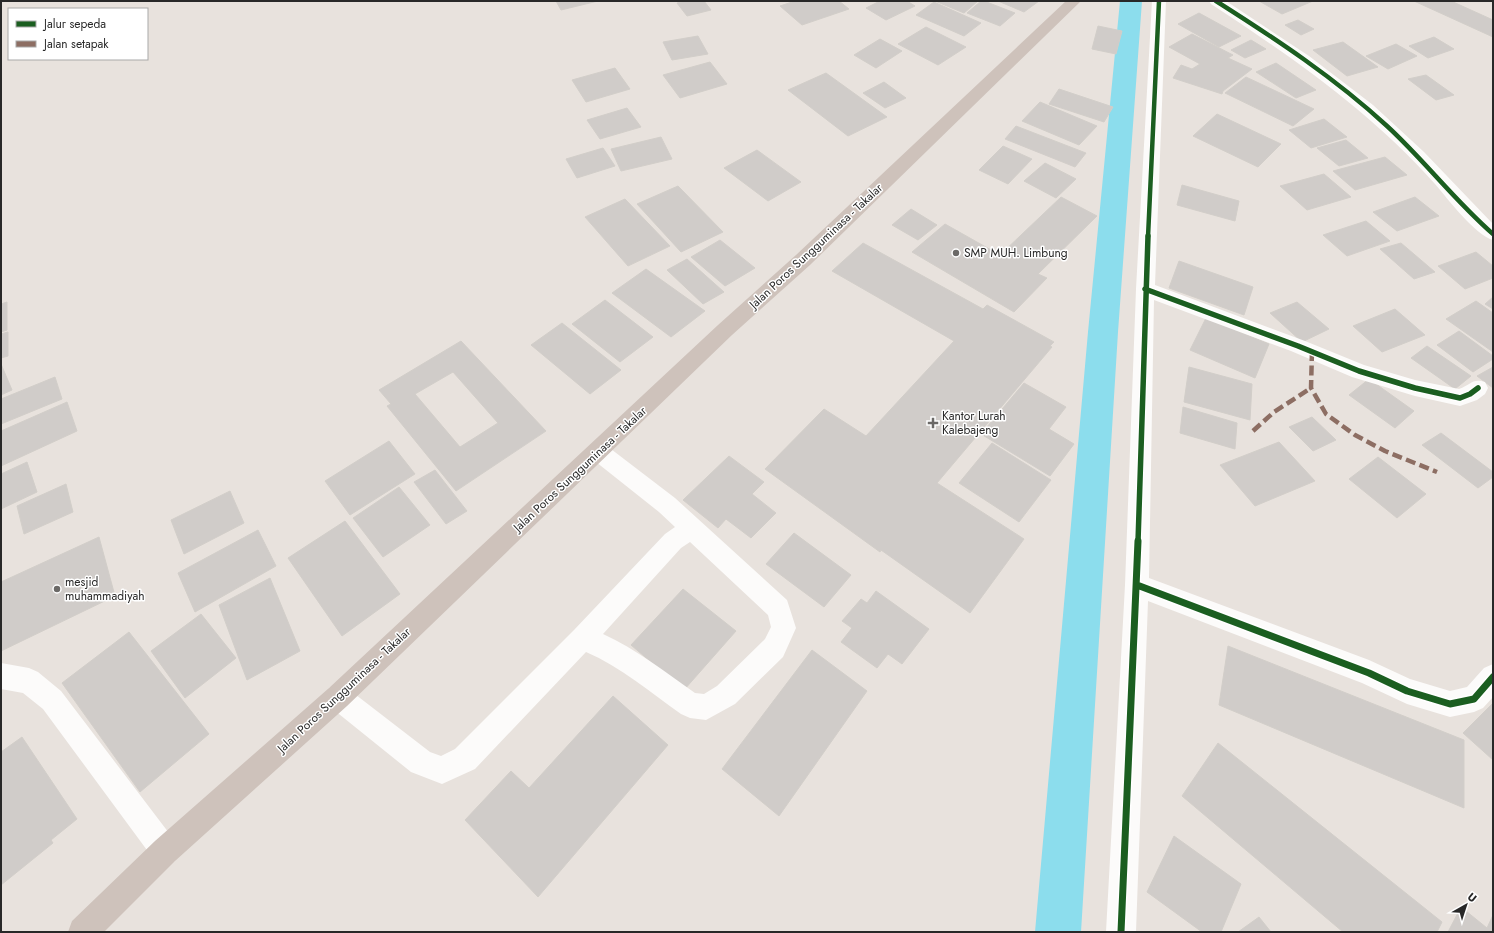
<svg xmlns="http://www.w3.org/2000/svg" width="1494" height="933" font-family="Jost,sans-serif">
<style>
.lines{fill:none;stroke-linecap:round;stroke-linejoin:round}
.canal{fill:#8cdded;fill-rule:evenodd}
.building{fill:#d0ccc9;stroke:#d2cec9;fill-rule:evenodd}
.minor{fill:#fcfbfa;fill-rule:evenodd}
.highway{fill:#cec2bb;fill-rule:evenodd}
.quiet{stroke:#8d6e63;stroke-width:4.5;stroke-dasharray:10 4.5;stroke-linecap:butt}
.cycleway-far2-casing{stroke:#fff;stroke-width:6}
.cycleway-far1-casing{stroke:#fff;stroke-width:8}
.cycleway-casing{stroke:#fff;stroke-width:10}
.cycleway-far2{stroke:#1b5e20;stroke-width:4.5}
.cycleway-far1{stroke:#1b5e20;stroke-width:5.5}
.cycleway{stroke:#1b5e20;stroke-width:7}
.poi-dot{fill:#6b6967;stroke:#fff;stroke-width:1.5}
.labels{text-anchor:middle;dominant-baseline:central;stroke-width:3;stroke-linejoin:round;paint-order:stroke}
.street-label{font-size:12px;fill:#282828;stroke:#fff}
.poi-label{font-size:12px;fill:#282828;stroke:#fff;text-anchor:start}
</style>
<rect width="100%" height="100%" fill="#e8e2dd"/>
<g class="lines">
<path class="canal" d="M 1120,1 L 1142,1 L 1118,332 L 1081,932 L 1035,932 L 1088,332 Z"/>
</g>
<path class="building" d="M 556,1 L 598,1 L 561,10 Z
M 686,1 L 704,1 L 711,10 L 687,16 L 677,3 Z
M 795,1 L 839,1 L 849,9 L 802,25 L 780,6 Z
M 880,1 L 907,1 L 915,6 L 886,20 L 866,8 Z
M 935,1 L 978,1 L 964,13 Z
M 981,1 L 984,1 L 1015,13 L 1000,26 L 967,13 Z
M 998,1 L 1039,1 L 1024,12 Z
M 1259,1 L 1313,1 L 1282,14 Z
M 1414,1 L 1451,1 L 1493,20 L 1493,37 Z
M 934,2 L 981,23 L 964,36 L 916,15 Z
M 1199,13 L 1241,36 L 1219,47 L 1178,24 Z
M 1298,20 L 1314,29 L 1301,35 L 1285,25 Z
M 1098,26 L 1122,31 L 1116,54 L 1092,49 Z
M 926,27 L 966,47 L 938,65 L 898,44 Z
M 1192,34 L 1233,55 L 1228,58 L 1252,69 L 1223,91 L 1222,94 L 1173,78 L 1181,65 L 1192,69 L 1200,64 L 1169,47 Z
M 698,36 L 708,54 L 672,60 L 663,42 Z
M 1434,37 L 1454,49 L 1428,58 L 1409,46 Z
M 880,39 L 902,51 L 876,68 L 854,55 Z
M 1251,40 L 1266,49 L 1245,58 L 1231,50 Z
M 1343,42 L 1378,67 L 1347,76 L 1313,50 Z
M 1396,44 L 1417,56 L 1388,69 L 1366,56 Z
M 710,62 L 727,84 L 680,98 L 663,75 Z
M 1276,63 L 1316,90 L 1296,98 L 1256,72 Z
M 615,68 L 630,89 L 586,102 L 572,80 Z
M 826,73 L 887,117 L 848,136 L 788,90 Z
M 1426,75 L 1454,95 L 1436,100 L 1408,79 Z
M 1246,77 L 1314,109 L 1293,126 L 1225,93 Z
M 884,82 L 906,98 L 885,108 L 863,93 Z
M 1059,89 L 1113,107 L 1104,122 L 1049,104 Z
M 1040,102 L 1097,126 L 1079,145 L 1022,121 Z
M 627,108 L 641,127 L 600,139 L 587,120 Z
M 1217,114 L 1281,144 L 1258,167 L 1193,136 Z
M 1324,119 L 1347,137 L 1311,148 L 1289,130 Z
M 1016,126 L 1086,153 L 1075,167 L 1005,139 Z
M 661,137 L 672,159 L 621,171 L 611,149 Z
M 1346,140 L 1368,158 L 1339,166 L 1317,148 Z
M 1003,146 L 1032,159 L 1008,184 L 979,170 Z
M 603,148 L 615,166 L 577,178 L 566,159 Z
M 757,150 L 801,182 L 768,201 L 724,168 Z
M 1385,157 L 1407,175 L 1355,190 L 1333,171 Z
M 1045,163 L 1076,179 L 1056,198 L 1024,181 Z
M 1324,174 L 1351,197 L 1307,210 L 1280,186 Z
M 1182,185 L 1239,201 L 1235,221 L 1177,205 Z
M 678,186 L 723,232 L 681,252 L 637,204 Z
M 1061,197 L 1097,216 L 1038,274 L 1047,278 L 1014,312 L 912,252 L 945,224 L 1000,255 Z
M 1415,197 L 1439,216 L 1397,231 L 1373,212 Z
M 625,199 L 670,246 L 628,266 L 585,217 Z
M 911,209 L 937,225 L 918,240 L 892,225 Z
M 1366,221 L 1390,241 L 1347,256 L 1323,235 Z
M 720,240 L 755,268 L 725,286 L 691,257 Z
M 863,243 L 983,309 L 987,305 L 1054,342 L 1050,346 L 1052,347 L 937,483 L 1024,539 L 970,613 L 881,550 L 880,552 L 765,469 L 824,409 L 866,436 L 954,341 L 832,271 Z
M 1401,243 L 1435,272 L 1414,279 L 1380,249 Z
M 1476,252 L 1493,266 L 1493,278 L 1465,289 L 1438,266 Z
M 687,259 L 724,292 L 703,304 L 667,270 Z
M 1179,261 L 1253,287 L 1244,315 L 1169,288 Z
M 646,269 L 705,311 L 671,337 L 612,293 Z
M 1493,297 L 1493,309 L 1485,304 Z
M 605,300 L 653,337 L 620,362 L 572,324 Z
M 1476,301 L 1493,313 L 1493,352 L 1446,319 Z
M 7,302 L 7,330 L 1,332 L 1,304 Z
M 1297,302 L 1329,329 L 1302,342 L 1270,313 Z
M 1395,309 L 1425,335 L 1382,352 L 1353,326 Z
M 1206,318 L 1269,344 L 1255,378 L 1190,350 Z
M 562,323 L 621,370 L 590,394 L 531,345 Z
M 1459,331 L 1493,356 L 1493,359 L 1473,372 L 1437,345 Z
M 8,332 L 8,356 L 1,358 L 1,334 Z
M 461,341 L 546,431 L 456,491 L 387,406 L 391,404 L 379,390 ZM 453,372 L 498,423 L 460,447 L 415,394 Z
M 1427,346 L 1471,376 L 1455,389 L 1411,358 Z
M 1,364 L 12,390 L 1,395 Z
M 1189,367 L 1252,384 L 1250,420 L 1184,402 Z
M 1493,367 L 1493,388 L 1477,376 Z
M 55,377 L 62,399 L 1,424 L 1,399 Z
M 1369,379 L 1414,411 L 1395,428 L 1349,395 Z
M 1024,383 L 1066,407 L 1049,429 L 1074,444 L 1050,476 L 981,434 Z
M 67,402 L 77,431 L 1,466 L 1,431 Z
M 1183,407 L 1237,423 L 1235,449 L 1180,433 Z
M 1312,417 L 1336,440 L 1313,451 L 1289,427 Z
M 1441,433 L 1493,472 L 1493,477 L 1478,488 L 1422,445 Z
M 389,441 L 415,474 L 350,515 L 325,481 Z
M 1279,442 L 1315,481 L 1255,506 L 1220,465 Z
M 992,443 L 1051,480 L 1019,522 L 959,483 Z
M 729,456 L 764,482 L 752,494 L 776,513 L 751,538 L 726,519 L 718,528 L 683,500 Z
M 1378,457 L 1426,494 L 1397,518 L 1349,479 Z
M 27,462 L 37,492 L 1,509 L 1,474 Z
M 435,470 L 467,511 L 446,524 L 414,482 Z
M 66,484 L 73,512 L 24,534 L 17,506 Z
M 399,487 L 430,525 L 383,557 L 353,518 Z
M 230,491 L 244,523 L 184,554 L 171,520 Z
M 345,521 L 400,594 L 342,636 L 288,558 Z
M 258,530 L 276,566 L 195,612 L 178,573 Z
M 794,533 L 851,575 L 824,607 L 766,564 Z
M 99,537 L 115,596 L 1,651 L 1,582 Z
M 270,578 L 300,651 L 247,680 L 219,605 Z
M 683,589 L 736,631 L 684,690 L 631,645 Z
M 876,591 L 929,629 L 902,664 L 888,654 L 877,668 L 841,642 L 852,628 L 842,621 L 861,599 L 867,603 Z
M 201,614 L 236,658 L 185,698 L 151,651 Z
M 129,632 L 209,734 L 140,792 L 62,683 Z
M 1228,646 L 1464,740 L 1464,808 L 1219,705 Z
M 812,650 L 867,691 L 779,816 L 722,769 Z
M 613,696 L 668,745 L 538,897 L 465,820 L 511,771 L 529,788 Z
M 1492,704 L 1493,705 L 1493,760 L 1463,733 Z
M 22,737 L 77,819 L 51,840 L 53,843 L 1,885 L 1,752 Z
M 1218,743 L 1442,922 L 1437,932 L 1343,932 L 1182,796 Z
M 1174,836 L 1241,884 L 1221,932 L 1202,932 L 1147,892 Z
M 1461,907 L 1487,928 L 1493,915 L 1493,932 L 1448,932 Z
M 1259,917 L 1271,932 L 1238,932 Z"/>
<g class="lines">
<path class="minor" d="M 1152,1 L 1166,1 L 1155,285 L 1305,341 L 1364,365 L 1415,380 L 1459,389 C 1471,385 1472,378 1485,382 L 1488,388 L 1485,394 L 1477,400 L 1460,406 L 1415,396 L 1352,377 L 1291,351 L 1154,300 L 1149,578 L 1369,660 L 1410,679 L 1450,691 L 1467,687 L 1484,668 L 1493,664 L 1493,697 L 1483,708 L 1474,712 L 1450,717 L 1407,704 L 1362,683 L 1148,601 L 1136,932 L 1106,932 L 1125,585 L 1136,289 Z
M 1209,1 L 1226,1 L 1309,56 L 1373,105 L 1424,152 L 1493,224 L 1493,240 C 1475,235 1448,199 1435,184 C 1370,111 1292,57 1211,4 Z
M 599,443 L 607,446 L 675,498 L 787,600 L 796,628 L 783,657 L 735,704 L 706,720 L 690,718 L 681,714 C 650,692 621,667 586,652 L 475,769 L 442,784 L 411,772 L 329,706 L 325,697 L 329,688 L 338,684 L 347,688 L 430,752 L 441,756 L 455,749 L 574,630 L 665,534 L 675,527 L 659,512 L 591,458 L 588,452 L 591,446 ZM 690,542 L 768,615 L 771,627 L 765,639 L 717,686 L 704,694 L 695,693 C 665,672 636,649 603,634 L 681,548 Z
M 1,663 L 29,668 L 38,672 L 61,691 L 175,841 L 179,851 L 175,861 L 165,865 L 155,861 L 43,709 L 23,693 L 1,689 Z"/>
<path class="highway" d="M 1066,1 L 1081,1 L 810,265 L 732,335 L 347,706 L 175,861 L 104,932 L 68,932 L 72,921 L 155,841 L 329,688 L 718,325 L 796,255 Z"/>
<path class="quiet" d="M 1312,351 L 1311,388 L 1326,414 L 1355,435 L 1385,451 L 1437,472
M 1253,431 L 1274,412 L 1311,388"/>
<defs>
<path id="cycleway-far2" d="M 1216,1 C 1276,39 1335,78 1387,126 C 1424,160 1455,201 1493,234
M 1148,237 L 1159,1"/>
<path id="cycleway-far1" d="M 1145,289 L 1298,346 L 1359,371 L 1415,388 L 1460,398 L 1470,394 L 1478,388
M 1138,542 L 1148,236"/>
<path id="cycleway" d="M 1137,585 L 1369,673 L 1407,691 L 1450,704 L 1474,699 L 1493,677
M 1121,932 L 1138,541"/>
</defs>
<use href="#cycleway-far2" class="cycleway-far2-casing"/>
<use href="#cycleway-far1" class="cycleway-far1-casing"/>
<use href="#cycleway" class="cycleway-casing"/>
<use href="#cycleway-far2" class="cycleway-far2"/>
<use href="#cycleway-far1" class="cycleway-far1"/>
<use href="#cycleway" class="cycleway"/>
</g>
<g class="poi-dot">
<circle cx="956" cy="253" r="4"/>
<path d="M931 417h4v4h4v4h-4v4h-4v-4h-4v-4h4z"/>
<circle cx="57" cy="589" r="4"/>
</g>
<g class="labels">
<g class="street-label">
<text transform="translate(816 246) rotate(-43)">Jalan Poros Sungguminasa - Takalar</text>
<text transform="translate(580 469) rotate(-43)">Jalan Poros Sungguminasa - Takalar</text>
<text transform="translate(344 690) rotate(-43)">Jalan Poros Sungguminasa - Takalar</text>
</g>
<g class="poi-label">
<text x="964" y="253">SMP MUH. Limbung</text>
<text x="942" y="416">Kantor Lurah<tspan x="942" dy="14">Kalebajeng</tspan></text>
<text x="65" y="582">mesjid<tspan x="65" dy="14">muhammadiyah</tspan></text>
</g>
</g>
<rect width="1494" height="933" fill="none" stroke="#282828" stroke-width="4"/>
<rect x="8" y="8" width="140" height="52" fill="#ffffff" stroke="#a9a9a9"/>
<rect x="16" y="21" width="20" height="6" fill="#1b5e20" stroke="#a9a9a9"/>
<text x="44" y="28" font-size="12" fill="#282828">Jalur sepeda</text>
<rect x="16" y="41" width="20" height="6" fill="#8d6e63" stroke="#a9a9a9"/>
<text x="44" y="48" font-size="12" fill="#282828">Jalan setapak</text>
<g transform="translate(1466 905) rotate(39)" stroke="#ffffff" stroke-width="3" paint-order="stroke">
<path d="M0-3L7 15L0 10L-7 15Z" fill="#282828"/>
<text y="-6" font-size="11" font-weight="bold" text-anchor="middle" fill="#282828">U</text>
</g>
</svg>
